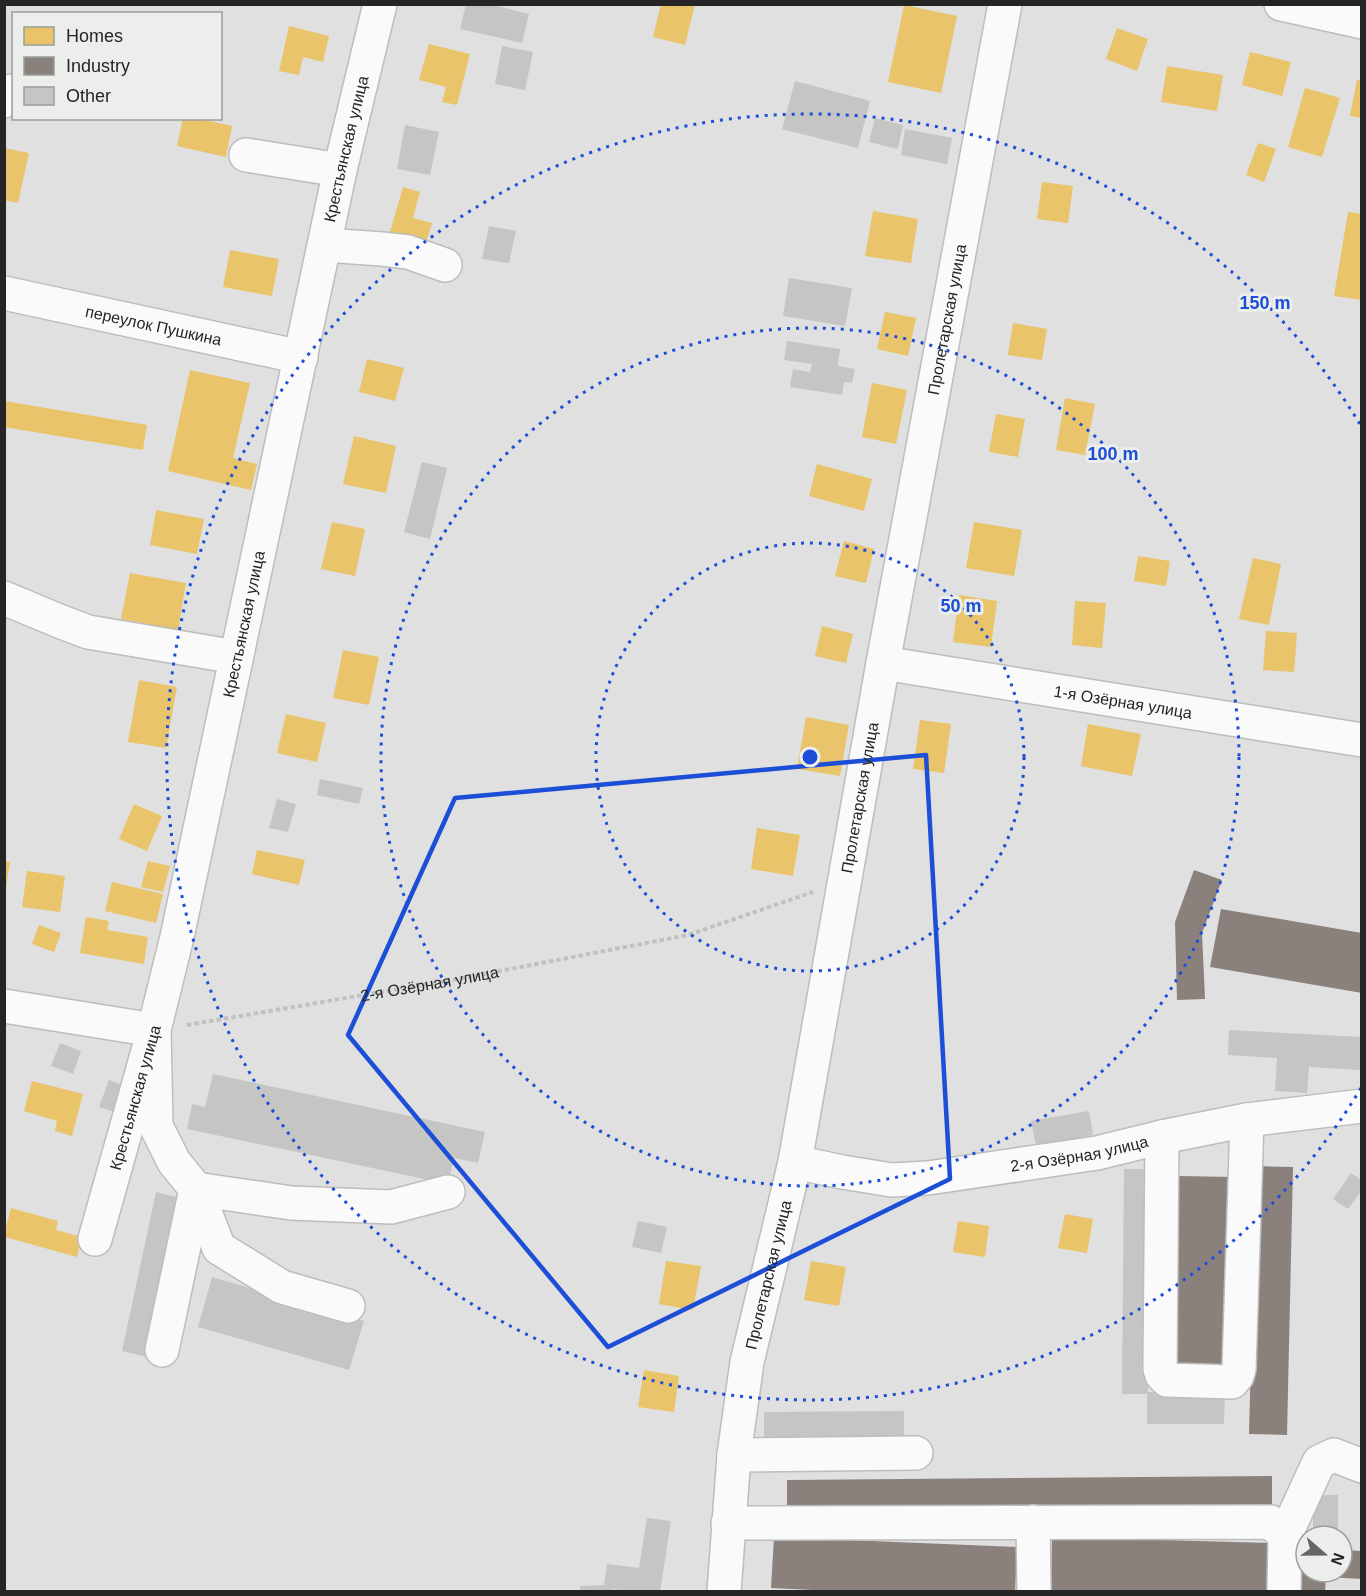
<svg xmlns="http://www.w3.org/2000/svg" width="1366" height="1596" font-family="Helvetica,sans-serif">
<style>
.homes{fill:#e9c46a}
.industry{fill:#8a817c}
.building{fill:#c5c6c4}
.lines{fill:none;stroke-linecap:round;stroke-linejoin:round}
.minor-casing{stroke:#bcbdbc;stroke-width:36}
.path{stroke:#c1c1c1;stroke-width:4;stroke-dasharray:4.5 3;stroke-linecap:butt}
.minor{stroke:#fafafa;stroke-width:33}
.marked{fill:none;stroke:#1d4ed8;stroke-width:4.5;stroke-linejoin:round}
.ring{fill:none;stroke:#1d4ed8;stroke-width:3;stroke-dasharray:3 6}
.labels{text-anchor:middle;dominant-baseline:central;stroke-width:6;stroke-linejoin:round;paint-order:stroke}
.street-label{font-size:16px;fill:#242524;stroke:#ebeeeb}
.centre{fill:#1d4ed8;stroke:#ebeeeb;stroke-width:3}
.ring-label{font-size:18px;text-anchor:middle;font-weight:bold;fill:#1d4ed8;stroke:#ebeeeb;stroke-width:6;stroke-linejoin:round;paint-order:stroke}
</style>
<rect width="100%" height="100%" fill="#dfe0df"/>
<path class="homes" d="M 661,4 L 695,4 L 685,45 L 653,37 Z
M 904,5 L 957,16 L 941,93 L 888,82 Z
M 289,26 L 329,36 L 323,62 L 303,57 L 299,75 L 279,71 Z
M 1117,28 L 1148,39 L 1137,71 L 1106,59 Z
M 429,44 L 470,54 L 457,105 L 442,102 L 446,87 L 419,80 Z
M 1250,52 L 1291,62 L 1282,96 L 1242,85 Z
M 1167,66 L 1223,75 L 1217,111 L 1161,102 Z
M 1357,80 L 1362,81 L 1362,118 L 1350,116 Z
M 1305,88 L 1340,98 L 1322,157 L 1288,147 Z
M 183,118 L 197,118 L 232,126 L 226,157 L 177,146 Z
M 1258,143 L 1276,149 L 1264,182 L 1246,175 Z
M 4,148 L 29,153 L 18,203 L 4,200 Z
M 1042,182 L 1073,186 L 1068,223 L 1037,219 Z
M 403,187 L 420,192 L 413,218 L 432,223 L 424,249 L 388,239 Z
M 873,211 L 918,219 L 911,263 L 865,256 Z
M 1348,212 L 1362,214 L 1362,300 L 1334,296 Z
M 230,250 L 279,259 L 272,296 L 223,287 Z
M 885,312 L 916,318 L 908,356 L 877,349 Z
M 1013,323 L 1047,329 L 1042,360 L 1008,355 Z
M 367,359 L 404,368 L 395,401 L 359,392 Z
M 190,370 L 250,383 L 233,458 L 257,464 L 251,490 L 168,471 Z
M 872,383 L 907,390 L 896,444 L 862,437 Z
M 1065,398 L 1095,404 L 1085,455 L 1056,450 Z
M 4,401 L 147,425 L 143,450 L 4,427 Z
M 996,414 L 1025,419 L 1018,457 L 989,452 Z
M 354,436 L 396,446 L 386,493 L 343,484 Z
M 817,464 L 872,479 L 864,511 L 809,496 Z
M 156,510 L 204,519 L 197,554 L 150,545 Z
M 332,522 L 365,529 L 355,576 L 321,569 Z
M 974,522 L 1022,530 L 1014,576 L 966,568 Z
M 844,541 L 874,549 L 866,583 L 835,576 Z
M 1138,556 L 1170,561 L 1166,586 L 1134,581 Z
M 1253,558 L 1281,564 L 1269,625 L 1239,619 Z
M 130,573 L 186,583 L 178,630 L 121,619 Z
M 959,595 L 997,601 L 991,647 L 953,642 Z
M 1075,601 L 1106,603 L 1102,648 L 1072,645 Z
M 822,626 L 853,634 L 846,663 L 815,656 Z
M 1266,631 L 1297,633 L 1294,672 L 1263,670 Z
M 343,650 L 379,657 L 369,705 L 333,698 Z
M 139,680 L 177,687 L 166,748 L 128,742 Z
M 286,714 L 326,723 L 317,762 L 277,753 Z
M 806,717 L 849,725 L 840,776 L 797,769 Z
M 920,720 L 951,724 L 944,773 L 913,769 Z
M 1088,724 L 1141,734 L 1132,776 L 1081,766 Z
M 134,804 L 162,816 L 147,851 L 119,839 Z
M 757,828 L 800,835 L 793,876 L 751,869 Z
M 257,850 L 305,860 L 299,885 L 252,874 Z
M 4,861 L 10,862 L 6,888 L 4,888 Z
M 148,861 L 170,866 L 163,892 L 141,887 Z
M 27,871 L 65,876 L 60,912 L 22,907 Z
M 112,882 L 163,894 L 156,923 L 105,911 Z
M 86,917 L 109,921 L 107,930 L 148,937 L 144,964 L 80,953 Z
M 39,925 L 61,933 L 54,952 L 32,944 Z
M 32,1081 L 83,1094 L 72,1136 L 55,1131 L 57,1121 L 24,1111 Z
M 11,1208 L 58,1221 L 56,1230 L 82,1237 L 77,1257 L 5,1237 L 5,1231 Z
M 1065,1214 L 1093,1219 L 1087,1253 L 1058,1248 Z
M 958,1221 L 989,1226 L 985,1257 L 953,1252 Z
M 666,1261 L 701,1266 L 693,1310 L 659,1304 Z
M 811,1261 L 846,1267 L 839,1306 L 804,1300 Z
M 644,1370 L 679,1376 L 674,1412 L 638,1407 Z"/>
<path class="industry" d="M 1194,870 L 1222,880 L 1202,933 L 1205,999 L 1177,1000 L 1175,922 Z
M 1221,909 L 1362,933 L 1362,993 L 1210,967 Z
M 1256,1166 L 1293,1167 L 1287,1435 L 1249,1434 Z
M 1178,1176 L 1234,1177 L 1229,1365 L 1174,1364 Z
M 1272,1476 L 1272,1508 L 787,1512 L 787,1480 Z
M 774,1537 L 1017,1547 L 1015,1592 L 855,1592 L 771,1588 Z
M 1052,1537 L 1272,1543 L 1271,1592 L 1051,1591 Z
M 1300,1548 L 1306,1548 L 1306,1572 L 1342,1572 L 1342,1550 L 1362,1551 L 1362,1579 L 1326,1577 L 1325,1592 L 1298,1592 Z"/>
<path class="building" d="M 466,4 L 490,4 L 529,14 L 522,43 L 460,29 Z
M 502,46 L 533,52 L 525,90 L 495,84 Z
M 795,81 L 870,101 L 858,148 L 782,129 Z
M 875,118 L 903,125 L 898,149 L 869,142 Z
M 405,125 L 439,132 L 430,175 L 397,169 Z
M 905,129 L 952,138 L 947,164 L 901,155 Z
M 489,226 L 516,231 L 509,263 L 482,259 Z
M 789,278 L 852,288 L 845,326 L 783,316 Z
M 787,341 L 840,349 L 838,366 L 855,369 L 852,383 L 844,382 L 842,395 L 790,387 L 793,369 L 810,372 L 812,364 L 784,360 Z
M 422,462 L 447,468 L 430,539 L 404,532 Z
M 320,779 L 363,788 L 359,804 L 317,795 Z
M 277,799 L 296,804 L 288,832 L 269,828 Z
M 1229,1030 L 1362,1037 L 1362,1070 L 1309,1067 L 1307,1093 L 1275,1091 L 1277,1058 L 1228,1055 Z
M 60,1043 L 81,1051 L 73,1074 L 51,1066 Z
M 213,1074 L 485,1132 L 478,1163 L 454,1158 L 448,1184 L 187,1129 L 192,1104 L 205,1107 Z
M 109,1080 L 123,1085 L 114,1112 L 99,1107 Z
M 1089,1111 L 1093,1135 L 1036,1146 L 1031,1121 Z
M 1124,1169 L 1149,1169 L 1148,1392 L 1225,1393 L 1224,1424 L 1147,1424 L 1147,1394 L 1122,1394 Z
M 1351,1173 L 1362,1181 L 1362,1190 L 1348,1209 L 1333,1199 Z
M 156,1192 L 186,1199 L 151,1358 L 122,1351 Z
M 638,1221 L 667,1227 L 661,1253 L 632,1247 Z
M 212,1277 L 364,1321 L 349,1370 L 198,1327 Z
M 904,1411 L 904,1443 L 764,1443 L 764,1412 Z
M 1313,1495 L 1338,1495 L 1338,1536 L 1313,1536 Z
M 647,1518 L 671,1521 L 660,1592 L 631,1592 L 612,1589 L 612,1592 L 580,1592 L 580,1586 L 604,1585 L 607,1564 L 639,1568 Z"/>
<g class="lines">
<defs>
<g id="minor">
<path d="M 1281,4 L 1362,22"/>
<path d="M 4,101 L 12,91"/>
<path d="M 246,155 L 340,170"/>
<path d="M 325,245 L 382,249 L 408,252 L 445,265"/>
<path id="s2" d="M 4,293 L 301,357"/>
<path d="M 4,598 L 59,621 L 88,632 L 236,657"/>
<path id="s3" d="M 883,663 L 1362,740"/>
<path d="M 4,1006 L 154,1030 L 156,1126 L 174,1162 L 196,1189 L 219,1248 L 282,1287 L 348,1306"/>
<path d="M 1162,1137 L 1160,1369 L 1162,1375 L 1167,1380 L 1232,1382 L 1237,1376 L 1239,1369 L 1247,1120"/>
<path id="s4" d="M 795,1162 L 842,1172 L 892,1180 L 928,1178 L 1097,1153 L 1162,1137 L 1247,1120 L 1362,1106"/>
<path id="s5" d="M 95,1239 L 154,1030 L 177,937 L 340,170 L 380,4"/>
<path d="M 162,1350 L 196,1189 L 291,1203 L 391,1207 L 448,1192"/>
<path d="M 734,1455 L 916,1453"/>
<path d="M 1033,1522 L 1034,1592"/>
<path d="M 728,1523 L 1271,1522 L 1285,1536 L 1284,1592"/>
<path d="M 1285,1536 L 1319,1462 L 1334,1455 L 1362,1466"/>
<path id="s6" d="M 724,1592 L 734,1455 L 747,1362 L 795,1162 L 883,663 L 1005,4"/>
</g>
</defs>
<use href="#minor" class="minor-casing"/>
<path class="path" id="s1" d="M 187,1025 L 458,979 L 688,935 L 813,892"/>
<use href="#minor" class="minor"/>
</g>
<path class="marked" d="M 926,755 L 950,1179 L 608,1347 L 348,1035 L 455,798 Z"/>
<g class="ring">
<circle cx="810" cy="757" r="214"/>
<circle cx="810" cy="757" r="429"/>
<path d="M1361 1088A643 643 0 1 1 1361 426"/>
</g>
<g class="labels">
<g class="street-label">
<text stroke="none"><textPath href="#s5" startOffset="1119">Крестьянская улица</textPath></text>
<text stroke="none"><textPath href="#s6" startOffset="1293">Пролетарская улица</textPath></text>
<text stroke="none"><textPath href="#s2" startOffset="153">переулок Пушкина</textPath></text>
<text stroke="none"><textPath href="#s5" startOffset="633">Крестьянская улица</textPath></text>
<text stroke="none"><textPath href="#s3" startOffset="243">1-я Озёрная улица</textPath></text>
<text stroke="none"><textPath href="#s6" startOffset="807">Пролетарская улица</textPath></text>
<text stroke="none"><textPath href="#s1" startOffset="246">2-я Озёрная улица</textPath></text>
<text stroke="none"><textPath href="#s5" startOffset="147">Крестьянская улица</textPath></text>
<text stroke="none"><textPath href="#s4" startOffset="288">2-я Озёрная улица</textPath></text>
<text stroke="none"><textPath href="#s6" startOffset="321">Пролетарская улица</textPath></text>
</g>
</g>
<circle cx="810" cy="757" r="9" class="centre"/>
<g class="ring-label">
<text x="1265" y="309">150 m</text>
<text x="1113" y="460">100 m</text>
<text x="961" y="612">50 m</text>
</g>
<rect width="1366" height="1596" fill="none" stroke="#242524" stroke-width="12"/>
<rect x="12" y="12" width="210" height="108" fill="#ebeeeb" stroke="#9b9e9b" stroke-width="1.5"/>
<rect x="24" y="27" width="30" height="18" fill="#e9c46a" stroke="#9b9e9b" stroke-width="1.5"/>
<text x="66" y="42" font-size="18" fill="#242524">Homes</text>
<rect x="24" y="57" width="30" height="18" fill="#8a817c" stroke="#9b9e9b" stroke-width="1.5"/>
<text x="66" y="72" font-size="18" fill="#242524">Industry</text>
<rect x="24" y="87" width="30" height="18" fill="#c5c6c4" stroke="#9b9e9b" stroke-width="1.5"/>
<text x="66" y="102" font-size="18" fill="#242524">Other</text>
<g transform="translate(1324 1554) rotate(110)"><circle r="28" fill="#ebeeeb" stroke="#9b9e9b" stroke-width="1.5"/>
<path d="M0-4.5L10 22L0 15L-10 22Z" fill="#656665"/>
<text y="-9" font-size="16" font-weight="bold" text-anchor="middle" fill="#242524">N</text>
</g>
</svg>
